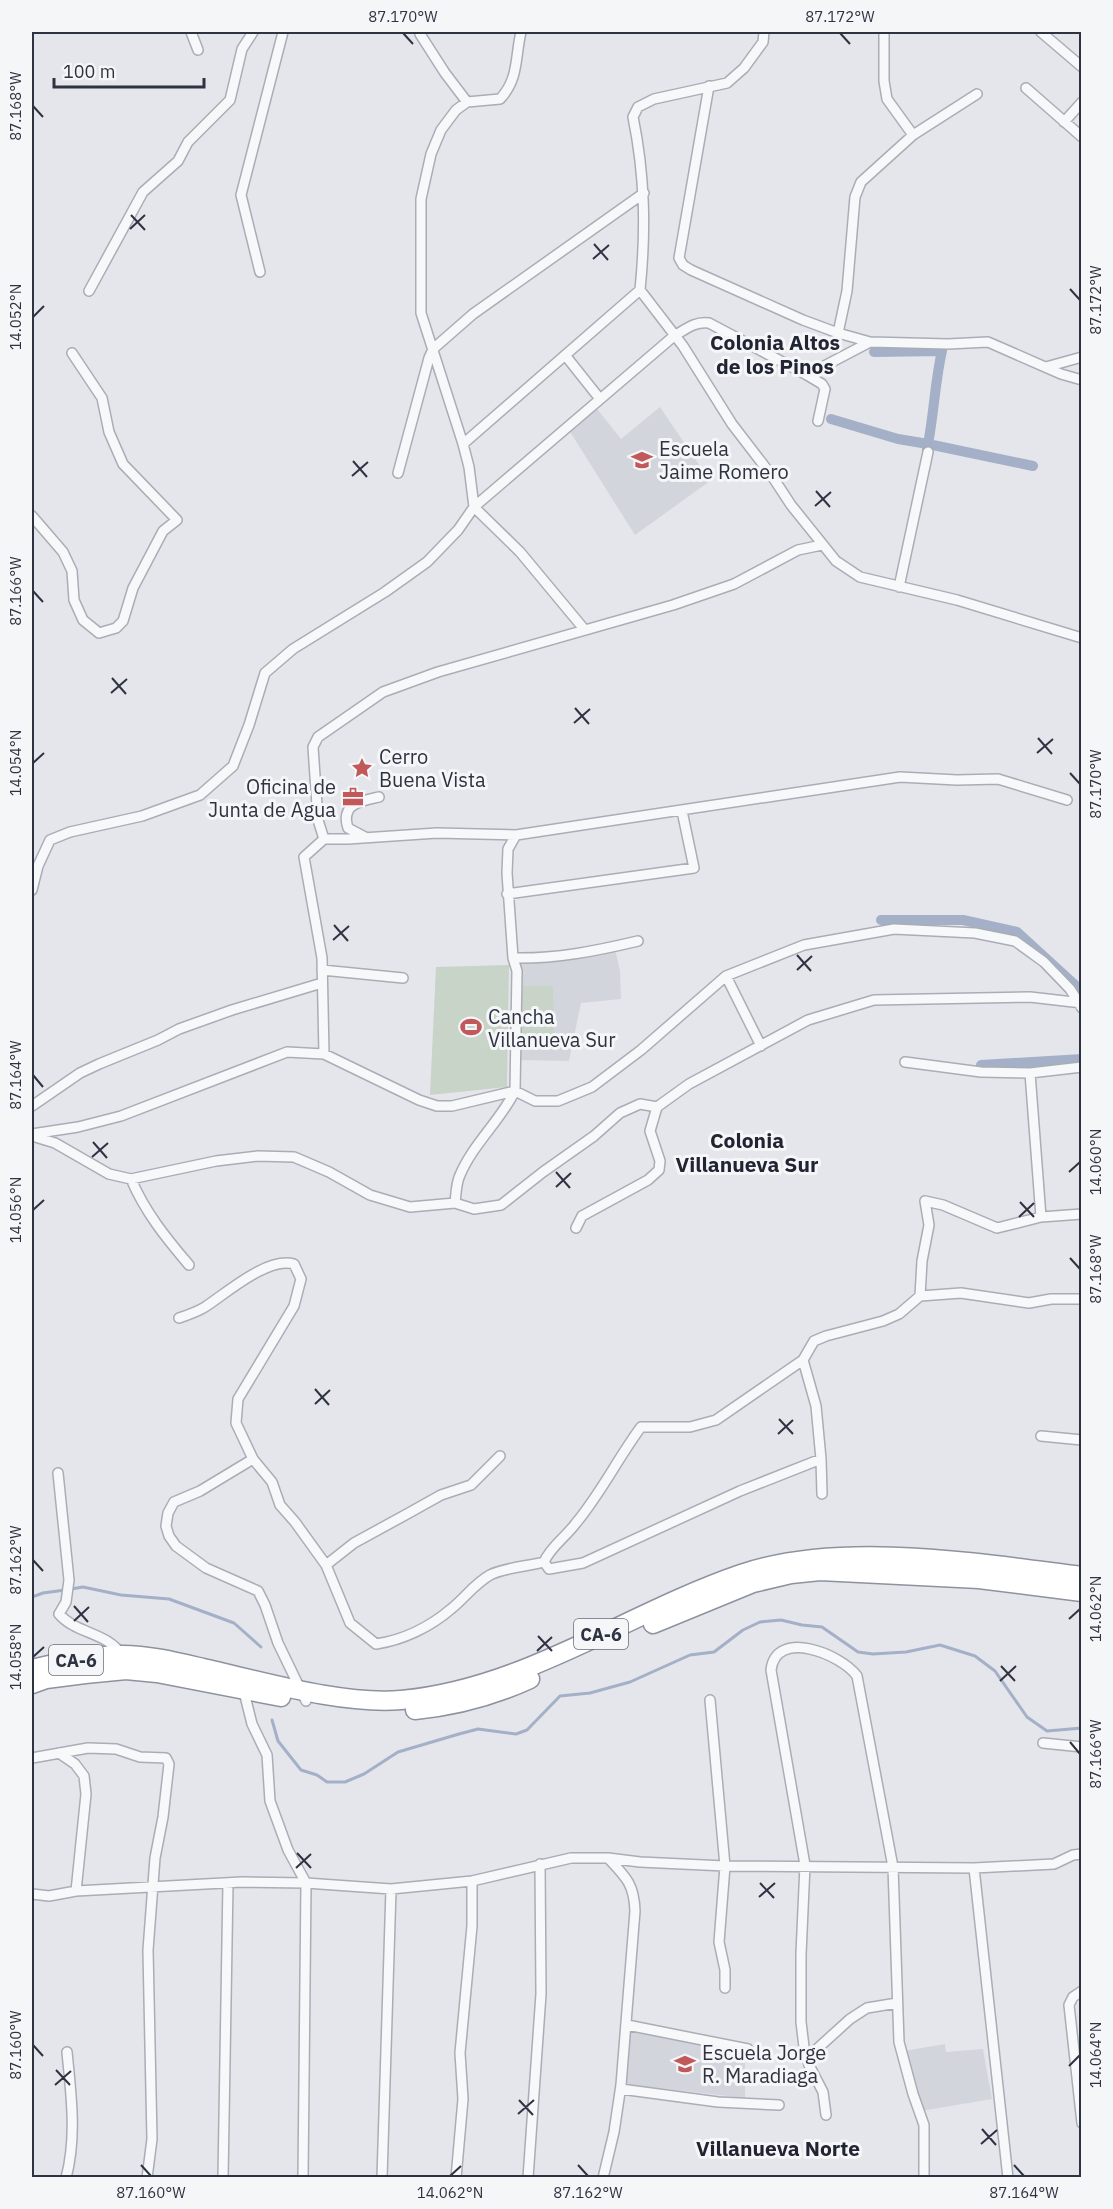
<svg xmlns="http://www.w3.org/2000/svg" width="1113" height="2209" font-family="'IBM Plex Sans',sans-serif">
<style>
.built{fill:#d3d5dd}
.green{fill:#c8d4c7}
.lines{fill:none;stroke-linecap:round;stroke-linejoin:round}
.stream{stroke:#a4b0c7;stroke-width:3}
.canal{stroke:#a4b0c7;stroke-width:10}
.street-casing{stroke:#aaadb5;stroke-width:12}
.highway-casing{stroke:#8e92a0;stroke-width:21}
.street{stroke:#f7f8fa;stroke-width:9}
.highway{stroke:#fff;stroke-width:18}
.ticks{fill:none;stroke:#2e3342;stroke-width:2}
.labels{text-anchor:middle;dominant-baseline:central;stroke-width:6;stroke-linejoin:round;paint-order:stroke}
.shield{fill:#f5f6f8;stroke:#6a6e79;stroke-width:1.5}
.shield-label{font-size:18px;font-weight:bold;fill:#2e3342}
.poi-label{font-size:20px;fill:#2e3342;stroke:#f5f6f8;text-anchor:start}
.neighbourhood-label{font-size:21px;font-weight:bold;fill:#202433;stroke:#f5f6f8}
.neatline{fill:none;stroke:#2e3342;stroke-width:2}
.ticks-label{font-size:15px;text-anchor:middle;fill:#2e3342}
</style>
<rect width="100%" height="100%" fill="#e5e6eb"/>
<path class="built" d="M 594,405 L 621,439 L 660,407 L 710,481 L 635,535 L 567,427 Z
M 615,949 L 620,971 L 621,999 L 581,1003 L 569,1061 L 519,1060 L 519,964 Z
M 629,2023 L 745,2044 L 745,2098 L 623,2084 Z
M 945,2044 L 946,2052 L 983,2049 L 992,2099 L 921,2111 L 904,2051 Z"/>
<path class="green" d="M 509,965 L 507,1087 L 430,1095 L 436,967 Z
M 523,986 L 553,986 L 554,1039 L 521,1038 Z"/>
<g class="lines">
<path class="stream" d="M 71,1589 L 83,1587 L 121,1595 L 169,1599 L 234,1623 L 261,1647
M 32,1597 L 43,1593 L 65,1590
M 272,1720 L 278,1741 L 301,1770 L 317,1775 L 327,1782 L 345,1782 L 364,1774 L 398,1752 L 459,1734 L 478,1729 L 516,1734 L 527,1730 L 560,1696 L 590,1693 L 630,1682 L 690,1655 L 714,1652 L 743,1630 L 760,1622 L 781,1620 L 802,1625 L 822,1627 L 858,1652 L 873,1654 L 906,1652 L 940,1645 L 975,1656 L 995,1671 L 1027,1717 L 1047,1731 L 1082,1728"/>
<path class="canal" d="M 831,419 L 898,439 L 928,444 C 934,413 935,381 942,351 L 874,352
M 927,449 L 928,444 L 1033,466
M 881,920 L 963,920 L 1017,932 L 1075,985 L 1082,996
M 981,1065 L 1082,1059"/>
<defs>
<path id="street" d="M 191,32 L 198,50
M 521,32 C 515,57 519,79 500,99 L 467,102 L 456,110 L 441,130 L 431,154 L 421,199 L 421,313 L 463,444 L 469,467 L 474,507 L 520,552 L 584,629
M 884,32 L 884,81 L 887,99 L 913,135
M 1041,32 L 1082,67
M 420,34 L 445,73 L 467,102
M 709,86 L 679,258 L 683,265 L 691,270 L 803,320 L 838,333 L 870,342 L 948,344 L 988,342 L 1061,374 L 1082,380
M 1026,88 L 1082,137
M 1064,122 L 1082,102
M 260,272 L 241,195 L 283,32
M 640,290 C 646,230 645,176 633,117 L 638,107 L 654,99 L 727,83 L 744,68 L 763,42 L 764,32
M 89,291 L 143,192 L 178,161 L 188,142 L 230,100 L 242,49 L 253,32
M 838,333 L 847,291 L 855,197 L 861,182 L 913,135 L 977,94
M 565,355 L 600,399
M 1046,367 L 1082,357
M 807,375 L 822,384 L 825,389 L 818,421
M 463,444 L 640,290 L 683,346 L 732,424 L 772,476 L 791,505 L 836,561 L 860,577 L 957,600 L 1082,638
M 398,473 L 429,358 L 433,349 L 473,314 L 644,193
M 32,516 L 63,552 L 72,571 L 74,600 L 83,620 L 99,633 L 116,628 L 123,621 L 133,588 L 163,531 L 177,520 L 123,464 L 109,432 L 102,398 L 72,353
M 822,545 L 798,550 L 734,584 L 673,605 L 438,672 L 383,692 L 318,737 L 313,747 L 318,820 L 324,839 L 348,839 L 437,833 L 516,835 L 900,777 L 957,780 L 998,779 L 1067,800
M 899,587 L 928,452
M 365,837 L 348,828 C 340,804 361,801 379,797
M 32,890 L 38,866 L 50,840 L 70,832 L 142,816 L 200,795 L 233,766 L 249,725 L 265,673 L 293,649 L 385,592 L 427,562 L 458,530 L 474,507 L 674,336 C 686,329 695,321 709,323 L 807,375 L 870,342
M 507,894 L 694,868 L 682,811
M 513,958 C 556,959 596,951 638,941
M 322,970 L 403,978
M 726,976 L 761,1046
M 324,1054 L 322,958 L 304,857 L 324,839
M 905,1062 L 981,1072 L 1030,1073 L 1082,1067
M 1030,1073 L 1041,1217
M 32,1106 L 80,1073 L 99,1064 L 158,1040 L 179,1029 L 232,1010 L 322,983
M 32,1134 L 78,1127 L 121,1116 L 287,1052 L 324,1054 L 419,1100 L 437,1106 L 452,1106 L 515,1091 L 535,1101 L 558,1101 L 592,1087 L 641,1050 L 726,976 L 804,945 L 894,929 L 975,933 L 1015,941 L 1044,962 L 1070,989 L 1082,1008
M 32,1136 L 55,1143 L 109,1174 L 131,1179 L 216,1161 L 258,1156 L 294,1157 L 329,1172 L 370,1195 L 410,1207 L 455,1203 L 474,1209 L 501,1205 L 543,1172 L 594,1136 L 620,1113 L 640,1104 L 657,1107
M 131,1179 C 145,1212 166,1238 189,1265
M 455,1203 C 456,1195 456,1183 460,1175 C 473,1144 500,1121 515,1091 L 517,971 L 513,958 L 507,873 L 508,849 L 516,835
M 576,1228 L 582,1216 L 648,1180 L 659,1170 L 660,1161 L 650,1131 L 657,1107 L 689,1084 L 808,1020 L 874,1000 L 1030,997 L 1082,1003
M 920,1296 L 922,1261 L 929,1225 L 925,1201 L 943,1205 L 997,1228 L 1041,1217 L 1082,1214
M 179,1318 C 188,1315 197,1312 205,1307 C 228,1292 267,1257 294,1264 L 301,1279 L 294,1306 L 238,1399 L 236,1423 L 253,1459 L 272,1482 L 280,1505 L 295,1522 L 326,1565 L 350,1623 L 376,1644 C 403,1640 430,1627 451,1609 C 465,1598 474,1584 490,1575 C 503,1568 529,1566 544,1562 L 549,1569 L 583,1563 L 740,1491 L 821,1459
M 1041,1436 L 1082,1440
M 253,1459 L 200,1491 L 174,1502 L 168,1513 L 166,1526 L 169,1536 L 176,1546 L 206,1568 L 258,1591 L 265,1605 L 278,1643 L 306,1701
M 58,1473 L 69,1580 L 66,1602 L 59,1614 C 76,1634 107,1632 122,1655
M 822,1494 L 821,1459 L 816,1406 L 803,1360 L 814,1341 L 826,1336 L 883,1321 L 899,1314 L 920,1296 L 961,1293 L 1029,1303 L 1051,1299 L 1082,1299
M 544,1562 C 551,1546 566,1537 576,1523 C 601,1493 618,1458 641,1427 L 690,1427 L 716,1420 L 803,1360
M 326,1565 L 354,1543 L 407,1514 L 441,1495 L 471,1485 L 500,1456
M 243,1688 L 252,1724 L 267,1755 L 270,1801 L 288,1850 L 306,1883 L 303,2178
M 710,1700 L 725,1866 L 719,1942 L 725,1970 L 725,1988
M 1043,1743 L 1082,1747
M 59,1753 L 75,1764 L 84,1776 L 86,1794 L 76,1891
M 32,1758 L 88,1748 L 116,1749 L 140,1757 L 166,1758 L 169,1764 L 163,1817 L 155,1858 L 148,1950 L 152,2139 L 147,2178
M 974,1868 L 1008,2178
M 32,1894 L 49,1896 L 76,1891 L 242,1882 L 306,1883 L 391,1889 L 472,1881 L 571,1858 L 608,1858 L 640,1862 L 725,1866 L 974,1868 L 1054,1864 L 1073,1855 L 1082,1854
M 1082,1991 L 1073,1997 L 1069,2005 L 1082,2123
M 627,2025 L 748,2049
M 807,2058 L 850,2019 L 867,2008 L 897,2003
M 621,2089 L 718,2102 L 779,2105
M 826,2115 L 823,2092 L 809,2065 L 804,2047 L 801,2022 L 801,1954 L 805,1865 L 771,1670 C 776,1628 841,1654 857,1676 L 893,1867 L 899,2042 L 913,2094 L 924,2125 L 924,2178
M 66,2178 C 77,2136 71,2094 67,2052
M 223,2178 L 228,1883
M 382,2178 L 391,1889
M 456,2178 L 463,2099 L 460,2053 L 472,1926 L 472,1881
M 528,2178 L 541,1994 L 540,1864
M 603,2178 L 614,2132 L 621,2085 L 635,1911 C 634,1884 626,1877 608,1858"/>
<path id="highway" d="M 653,1624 L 753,1583 L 791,1574 L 820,1571 L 979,1579 L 1082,1592
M 32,1669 C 61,1662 92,1655 123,1655 C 149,1655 177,1662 203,1668 C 262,1681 341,1705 401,1700 C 524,1689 627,1613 741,1574 C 841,1540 978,1563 1082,1576
M 32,1684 L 46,1679 L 85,1674 L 126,1670 L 157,1673 L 281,1697
M 415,1710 C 456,1706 493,1696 530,1679"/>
</defs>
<use href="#street" class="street-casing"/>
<use href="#highway" class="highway-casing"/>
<use href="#street" class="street"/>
<use href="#highway" class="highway"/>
</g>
<path class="ticks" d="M 403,33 L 413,44M 840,33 L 850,44M 33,106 L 43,117M 131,215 L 145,230M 130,229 L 145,215M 594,244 L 608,260M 593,259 L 609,245M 1070,289 L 1080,300M 33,317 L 44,306M 353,461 L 367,477M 352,476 L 368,462M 816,491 L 830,507M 815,506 L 831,492M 33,591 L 43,602M 112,678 L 126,694M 111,693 L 127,679M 575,708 L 589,724M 574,723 L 590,709M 1038,738 L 1052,754M 1037,753 L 1053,739M 33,763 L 44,753M 1070,773 L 1080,784M 334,925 L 348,941M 333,940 L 349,926M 797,955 L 811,971M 797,970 L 812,956M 33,1075 L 43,1087M 93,1142 L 107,1158M 92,1157 L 108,1143M 556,1172 L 570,1188M 1069,1172 L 1080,1162M 556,1187 L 571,1173M 1020,1202 L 1034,1217M 33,1210 L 44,1200M 1019,1217 L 1034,1203M 1070,1258 L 1080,1269M 315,1389 L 329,1405M 315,1404 L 330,1390M 779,1419 L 793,1434M 778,1434 L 793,1420M 33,1560 L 43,1571M 74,1606 L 88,1622M 1069,1619 L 1080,1609M 74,1621 L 89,1607M 538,1636 L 552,1651M 537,1651 L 552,1637M 33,1657 L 44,1647M 1001,1666 L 1015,1681M 1000,1681 L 1016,1666M 1070,1742 L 1080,1754M 297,1853 L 311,1868M 296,1868 L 311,1854M 760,1883 L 774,1898M 759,1897 L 775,1883M 33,2045 L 43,2056M 1069,2066 L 1080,2055M 56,2070 L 70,2085M 55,2085 L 71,2071M 519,2100 L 533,2115M 518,2114 L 534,2100M 982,2129 L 996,2145M 981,2144 L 997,2130M 141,2165 L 151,2176M 578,2165 L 588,2176M 1014,2165 L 1024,2176M 450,2176 L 461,2166"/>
<defs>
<symbol id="school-bare" viewBox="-9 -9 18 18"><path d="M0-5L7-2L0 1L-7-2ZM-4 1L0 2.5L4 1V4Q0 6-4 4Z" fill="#c1595a" stroke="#f5f6f8" stroke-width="2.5" paint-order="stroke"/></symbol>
<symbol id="sight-bare" viewBox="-9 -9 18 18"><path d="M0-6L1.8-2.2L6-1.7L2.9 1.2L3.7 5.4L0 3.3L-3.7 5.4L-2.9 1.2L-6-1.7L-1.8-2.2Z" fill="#c1595a" stroke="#f5f6f8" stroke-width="2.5" paint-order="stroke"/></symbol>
<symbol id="office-bare" viewBox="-9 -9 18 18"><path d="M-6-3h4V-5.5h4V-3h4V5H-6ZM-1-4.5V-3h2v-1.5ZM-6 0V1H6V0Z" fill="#c1595a" stroke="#f5f6f8" stroke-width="2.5" paint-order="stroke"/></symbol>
<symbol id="stadium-bare" viewBox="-9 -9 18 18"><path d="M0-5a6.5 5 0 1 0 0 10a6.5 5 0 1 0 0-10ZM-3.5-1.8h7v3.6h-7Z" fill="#c1595a" stroke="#f5f6f8" stroke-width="2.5" paint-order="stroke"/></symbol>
</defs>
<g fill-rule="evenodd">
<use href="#school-bare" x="627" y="445" width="30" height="30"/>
<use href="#sight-bare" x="347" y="753" width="30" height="30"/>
<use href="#office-bare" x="338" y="782" width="30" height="30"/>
<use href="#stadium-bare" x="456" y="1012" width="30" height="30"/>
<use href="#school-bare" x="670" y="2049" width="30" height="30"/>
</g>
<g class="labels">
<g class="shield">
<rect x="574" y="1619" width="54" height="30" rx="4.5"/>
<rect x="49" y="1645" width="54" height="30" rx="4.5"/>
</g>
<g class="shield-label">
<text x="601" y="1634">CA-6</text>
<text x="76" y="1660">CA-6</text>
</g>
<g class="poi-label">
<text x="659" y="448">Escuela<tspan x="659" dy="23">Jaime Romero</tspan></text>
<text x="379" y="756">Cerro<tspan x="379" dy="23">Buena Vista</tspan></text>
<text x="336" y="786" text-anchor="end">Oficina de<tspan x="336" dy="23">Junta de Agua</tspan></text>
<text x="488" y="1016">Cancha<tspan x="488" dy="23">Villanueva Sur</tspan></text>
<text x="702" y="2052">Escuela Jorge<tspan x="702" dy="23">R. Maradiaga</tspan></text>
</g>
<g class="neighbourhood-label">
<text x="775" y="342">Colonia Altos<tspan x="775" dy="24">de los Pinos</tspan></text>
<text x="747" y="1140">Colonia<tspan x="747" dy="24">Villanueva Sur</tspan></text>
<text x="778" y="2148">Villanueva Norte</text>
</g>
</g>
<rect width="1113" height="2209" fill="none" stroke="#f5f6f8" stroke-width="66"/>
<path d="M54 78v9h150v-9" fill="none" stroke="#2e3342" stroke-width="3"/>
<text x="63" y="78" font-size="18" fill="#2e3342" stroke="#f5f6f8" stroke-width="4.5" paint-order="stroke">100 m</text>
<rect x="33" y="33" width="1047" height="2143" class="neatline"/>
<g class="ticks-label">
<text x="403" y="22">87.170°W</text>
<text x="840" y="22">87.172°W</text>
<text transform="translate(16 106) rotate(-90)" y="5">87.168°W</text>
<text transform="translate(1096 300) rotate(-90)" y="5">87.172°W</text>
<text transform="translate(16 317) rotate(-90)" y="5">14.052°N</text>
<text transform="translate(16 591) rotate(-90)" y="5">87.166°W</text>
<text transform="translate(16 763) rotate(-90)" y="5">14.054°N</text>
<text transform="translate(1096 784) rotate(-90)" y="5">87.170°W</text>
<text transform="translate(16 1075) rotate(-90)" y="5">87.164°W</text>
<text transform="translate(1096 1162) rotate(-90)" y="5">14.060°N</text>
<text transform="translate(16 1210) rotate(-90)" y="5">14.056°N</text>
<text transform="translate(1096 1269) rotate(-90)" y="5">87.168°W</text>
<text transform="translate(16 1560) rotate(-90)" y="5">87.162°W</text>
<text transform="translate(1096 1609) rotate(-90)" y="5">14.062°N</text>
<text transform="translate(16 1657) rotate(-90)" y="5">14.058°N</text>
<text transform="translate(1096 1754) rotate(-90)" y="5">87.166°W</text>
<text transform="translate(16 2045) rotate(-90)" y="5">87.160°W</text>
<text transform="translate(1096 2055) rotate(-90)" y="5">14.064°N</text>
<text x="151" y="2198">87.160°W</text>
<text x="450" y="2198">14.062°N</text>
<text x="588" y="2198">87.162°W</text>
<text x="1024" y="2198">87.164°W</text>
</g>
</svg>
